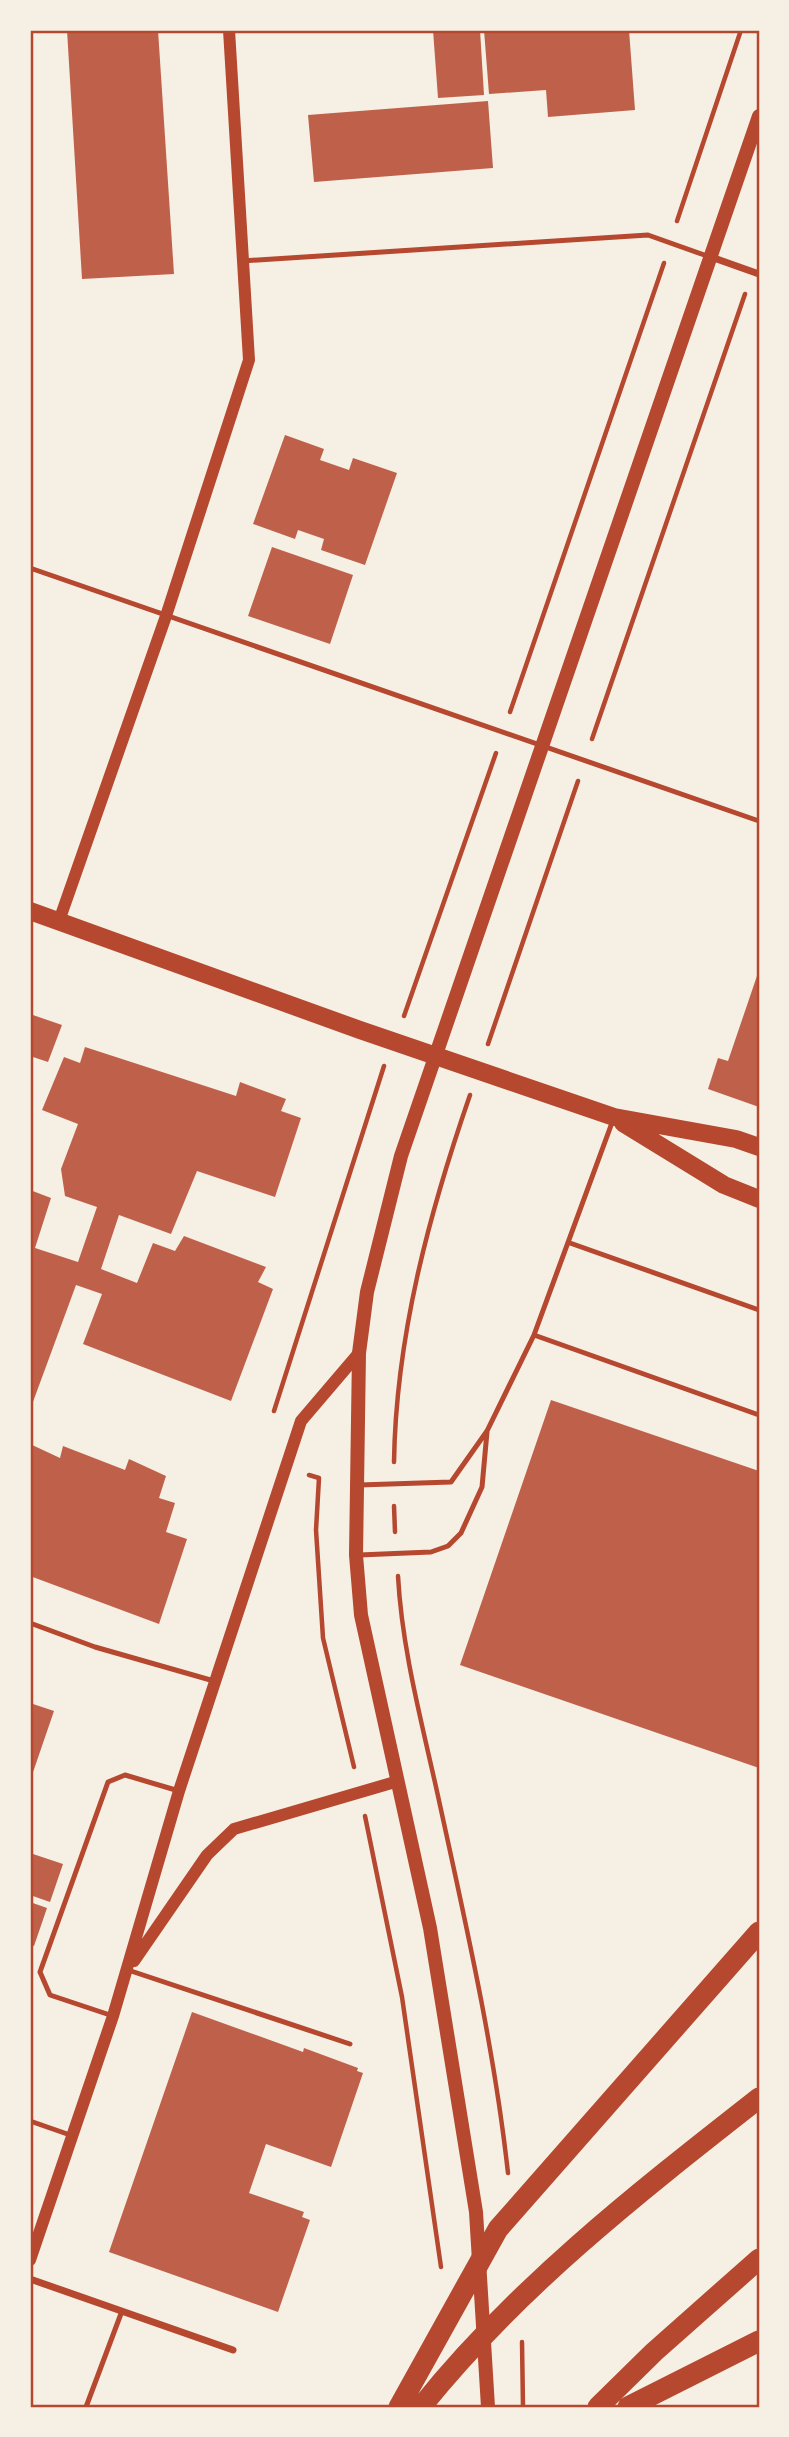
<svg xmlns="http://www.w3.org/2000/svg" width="789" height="2437" font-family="Manrope,sans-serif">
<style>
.building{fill:#bf614a}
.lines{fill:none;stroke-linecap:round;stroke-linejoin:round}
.path{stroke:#b5482f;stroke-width:4.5}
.service{stroke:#b5482f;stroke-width:5}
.minor{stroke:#b5482f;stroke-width:7}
.tertiary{stroke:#b5482f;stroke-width:12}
.secondary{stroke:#b5482f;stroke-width:14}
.primary{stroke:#b5482f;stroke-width:18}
.motorway{stroke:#b5482f;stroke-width:21}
.neatline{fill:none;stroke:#b5482f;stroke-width:2.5}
</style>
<rect width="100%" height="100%" fill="#f6efe4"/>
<path class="building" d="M 67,30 L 158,30 L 174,274 L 82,279 Z
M 433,30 L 480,30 L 484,95 L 438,98 Z
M 484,30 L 629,30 L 635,110 L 548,117 L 546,90 L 489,94 Z
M 488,101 L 493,168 L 314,182 L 308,115 Z
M 285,435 L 324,449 L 320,460 L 349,470 L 353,458 L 397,473 L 365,565 L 321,550 L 324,539 L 298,530 L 295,539 L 253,524 Z
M 272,547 L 353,575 L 330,644 L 248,616 Z
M 759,970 L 759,1107 L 708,1089 L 718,1058 L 728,1061 Z
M 30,1014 L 62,1025 L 48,1062 L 30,1056 Z
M 85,1047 L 236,1096 L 240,1082 L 286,1099 L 281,1111 L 301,1118 L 275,1197 L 197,1171 L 171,1234 L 119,1215 L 101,1269 L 137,1283 L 153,1243 L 175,1251 L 184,1236 L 266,1267 L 258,1282 L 273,1289 L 231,1401 L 83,1344 L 102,1294 L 76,1285 L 30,1410 L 30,1190 L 51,1198 L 35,1248 L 78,1262 L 97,1207 L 65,1196 L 61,1169 L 78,1124 L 42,1110 L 64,1057 L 80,1063 Z
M 551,1400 L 759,1471 L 759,1768 L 460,1665 Z
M 30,1444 L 60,1458 L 63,1446 L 125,1470 L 129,1459 L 166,1476 L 159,1498 L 175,1503 L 166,1532 L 187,1539 L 159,1624 L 30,1576 Z
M 30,1703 L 54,1711 L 30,1781 Z
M 30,1853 L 63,1864 L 50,1902 L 30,1895 Z
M 30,1902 L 47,1908 L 34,1946 L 30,1945 Z
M 192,2012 L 303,2052 L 304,2048 L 358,2068 L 357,2071 L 363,2073 L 331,2167 L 266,2144 L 249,2193 L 304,2212 L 302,2217 L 310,2220 L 278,2312 L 109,2252 Z"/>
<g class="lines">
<path class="path" d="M 677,221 L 741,30
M 510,712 L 664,263
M 592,739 L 745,294
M 404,1016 L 496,753
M 488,1044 L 578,781
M 274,1411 L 384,1066
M 394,1462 C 396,1336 429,1214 470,1095
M 309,1475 L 319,1478 L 316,1530 L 323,1638 L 354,1767
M 394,1506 L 395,1532
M 398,1576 C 402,1650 422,1723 438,1796 C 465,1920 494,2046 508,2173
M 365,1816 L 402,1997 L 441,2267
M 522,2342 L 523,2407"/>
<path class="service" d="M 242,261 L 648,235 L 710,257
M 30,568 L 759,821
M 570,1243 L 759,1310
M 534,1335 L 759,1415
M 359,1485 L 451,1482 L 487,1431 L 534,1335 L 613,1120
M 359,1555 L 431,1552 L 448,1546 L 461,1533 L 482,1487 L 487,1432
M 30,1623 L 95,1647 L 214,1681
M 128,1970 L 350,2044
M 113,2016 L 50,1995 L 40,1972 L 108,1782 L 125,1775 L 179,1791
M 30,2121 L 73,2136
M 86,2407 L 122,2311"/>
<path class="minor" d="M 711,257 L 759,274
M 30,2279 L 233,2350"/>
<path class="tertiary" d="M 59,921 L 166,616 L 249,360 L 229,30
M 134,1961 L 207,1855 L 234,1829 L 395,1782
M 30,2260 L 113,2016 L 179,1791 L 301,1421 L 359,1353"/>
<path class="secondary" d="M 488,2407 L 476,2212 L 430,1928 L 361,1615 L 356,1555 L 359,1353 L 367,1292 L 401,1156 L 759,116"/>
<path class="primary" d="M 30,911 L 360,1030 L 614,1117 L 736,1139 L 759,1147
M 623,1123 L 724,1185 L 759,1199"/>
<path class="motorway" d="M 399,2407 L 498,2229 L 759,1932
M 421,2407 C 517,2287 639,2192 759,2098
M 598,2407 L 654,2352 L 759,2259
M 628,2407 L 759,2341"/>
</g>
<rect width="789" height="2437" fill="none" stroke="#f6efe4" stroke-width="63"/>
<rect x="32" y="32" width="726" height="2374" class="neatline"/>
</svg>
